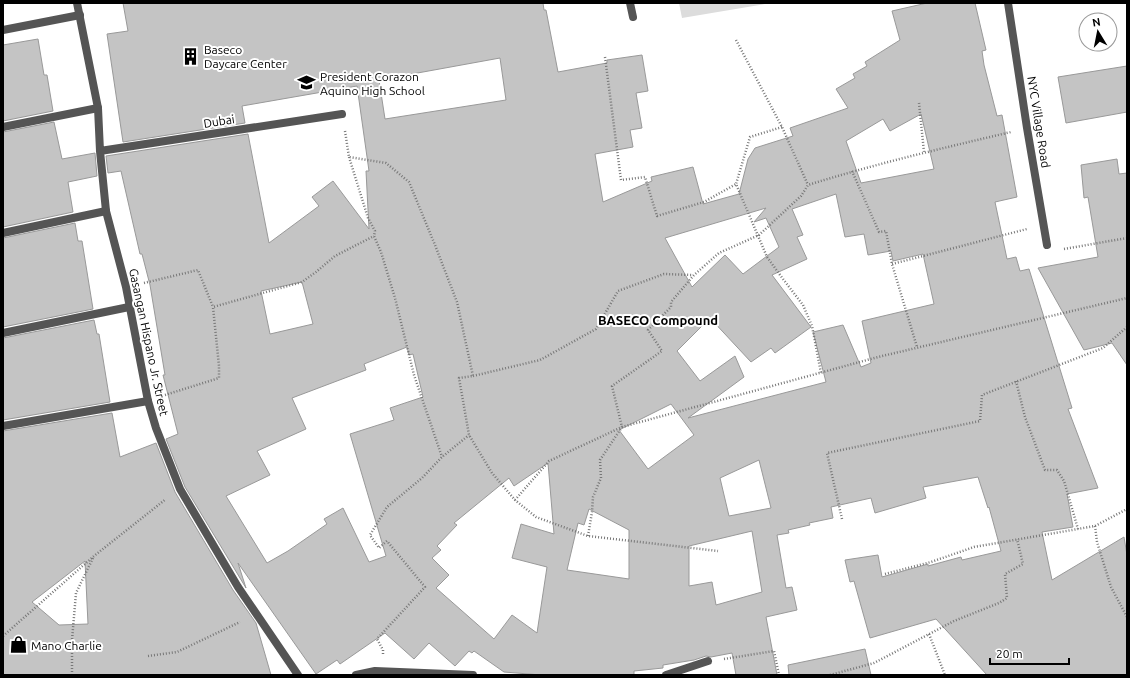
<svg xmlns="http://www.w3.org/2000/svg" width="1130" height="678" font-family="Ubuntu,sans-serif">
<style>
.green{fill:#dcdcdc}
.building{fill:#c4c4c4;stroke:#999;fill-rule:evenodd}
.lines{fill:none;stroke-linecap:round;stroke-linejoin:round}
.path{stroke:#777;stroke-width:2.5;stroke-dasharray:1 2;stroke-linecap:butt}
.lane{stroke:#555;stroke-width:8}
.street{stroke:#555;stroke-width:8}
.labels{text-anchor:middle;dominant-baseline:central;stroke-width:4;stroke-linejoin:round;paint-order:stroke}
.poi-label{font-size:12px;fill:#000;stroke:#fff;text-anchor:start}
.street-label{font-size:12px;fill:#000;stroke:#fff}
.neighbourhood-label{font-size:13px;font-weight:bold;fill:#000;stroke:#fff}
</style>
<rect width="100%" height="100%" fill="#fff"/>
<path class="green" d="M 679,3 L 771,3 L 682,18 Z"/>
<path class="building" d="M 123,3 L 543,3 L 544,10 L 546,10 L 558,72 L 607,63 L 607,60 L 642,55 L 648,91 L 636,93 L 642,128 L 630,130 L 633,147 L 595,154 L 603,202 L 652,181 L 651,177 L 693,167 L 703,204 L 739,194 L 748,159 L 755,148 L 793,136 L 790,128 L 848,108 L 836,89 L 855,78 L 853,74 L 867,66 L 865,62 L 900,40 L 892,11 L 927,3 L 975,3 L 986,50 L 982,51 L 984,65 L 997,116 L 1002,115 L 1017,197 L 995,202 L 1007,259 L 1016,257 L 1020,271 L 1029,269 L 1072,408 L 1068,409 L 1098,488 L 1067,494 L 1073,527 L 1042,532 L 1052,580 L 1124,537 L 1127,555 L 1127,675 L 987,675 L 936,619 L 870,638 L 854,581 L 850,582 L 845,560 L 878,555 L 882,577 L 928,564 L 928,566 L 961,557 L 962,560 L 1001,551 L 989,507 L 988,508 L 978,477 L 923,487 L 926,498 L 875,513 L 871,498 L 831,507 L 833,518 L 809,523 L 810,525 L 788,530 L 789,533 L 777,535 L 786,588 L 792,587 L 797,610 L 766,617 L 777,675 L 736,675 L 732,653 L 711,657 L 706,656 L 694,660 L 663,665 L 663,668 L 634,671 L 634,675 L 541,675 L 504,672 L 474,651 L 472,653 L 469,651 L 455,666 L 429,643 L 414,659 L 385,633 L 340,664 L 337,660 L 316,674 L 238,563 L 246,588 L 185,487 L 166,439 L 178,434 L 163,375 L 165,375 L 150,285 L 142,254 L 140,254 L 121,171 L 108,173 L 106,156 L 248,134 L 269,243 L 319,206 L 312,197 L 333,181 L 369,229 L 366,171 L 369,171 L 357,86 L 242,106 L 245,123 L 123,142 L 107,34 L 128,31 ZM 500,58 L 506,100 L 385,119 L 379,80 ZM 921,114 L 934,169 L 861,183 L 846,141 L 883,119 L 890,131 ZM 836,194 L 845,237 L 864,234 L 868,255 L 891,251 L 893,261 L 923,254 L 934,304 L 862,321 L 871,363 L 861,367 L 843,325 L 813,332 L 826,382 L 688,418 L 744,377 L 735,356 L 700,381 L 677,351 L 710,318 L 751,362 L 771,348 L 775,353 L 811,327 L 772,275 L 807,259 L 797,237 L 803,235 L 792,209 ZM 766,208 L 754,222 L 766,218 L 779,247 L 743,274 L 725,255 L 692,287 L 665,238 ZM 302,282 L 313,324 L 270,334 L 261,291 ZM 407,347 L 409,355 L 413,354 L 423,397 L 390,408 L 394,420 L 350,434 L 386,556 L 369,562 L 343,508 L 324,519 L 327,524 L 288,551 L 267,563 L 226,496 L 270,475 L 257,451 L 306,429 L 292,398 L 366,370 L 364,364 ZM 671,404 L 694,435 L 648,469 L 619,430 ZM 759,460 L 771,508 L 729,516 L 720,478 ZM 548,463 L 554,534 L 521,524 L 512,558 L 547,567 L 537,633 L 512,615 L 494,639 L 436,588 L 449,575 L 432,558 L 441,550 L 437,546 L 457,525 L 454,523 L 509,478 L 514,486 ZM 589,509 L 629,530 L 629,579 L 567,570 L 578,523 L 584,525 ZM 752,531 L 762,592 L 716,605 L 712,582 L 689,586 L 689,546 Z
M 38,39 L 44,75 L 47,75 L 53,111 L 3,121 L 3,45 Z
M 1127,66 L 1127,112 L 1066,123 L 1058,77 Z
M 54,122 L 62,159 L 95,153 L 97,176 L 68,182 L 73,212 L 3,227 L 3,132 Z
M 1117,159 L 1119,174 L 1127,173 L 1127,365 L 1112,343 L 1084,350 L 1038,268 L 1098,257 L 1088,197 L 1084,198 L 1081,165 Z
M 75,223 L 78,241 L 82,241 L 93,309 L 3,327 L 3,238 Z
M 94,320 L 97,334 L 99,334 L 110,402 L 3,420 L 3,338 Z
M 112,413 L 120,457 L 156,443 L 175,492 L 233,590 L 256,623 L 271,675 L 3,675 L 3,431 ZM 85,561 L 88,624 L 59,625 L 32,602 Z
M 865,649 L 871,675 L 789,675 L 788,665 Z"/>
<g class="lines">
<path class="path" d="M 736,40 L 782,127 L 808,185
M 605,57 L 621,180 L 645,177 L 657,216 L 704,202 L 736,184
M 919,103 L 924,152
M 782,127 L 750,137 L 736,184 L 767,257 L 783,279 L 803,305 L 812,326 L 821,373
M 345,131 L 349,157 L 386,163 L 409,182 L 435,245 L 457,302 L 473,376 L 459,378 L 469,435 L 492,473 L 515,500 L 536,517 L 588,536 L 718,551
M 349,157 L 368,218 L 375,231 L 374,236 L 381,252 L 395,298 L 414,375 L 442,457
M 852,171 L 879,232 L 886,231 L 892,264 L 917,347
M 1064,249 L 1127,238
M 892,264 L 1027,229
M 144,283 L 198,270 L 213,307
M 473,376 L 540,360 L 596,329 L 618,291 L 664,274 L 693,275
M 1016,381 L 1025,417 L 1045,470 L 1057,470 L 1064,481 L 1078,529
M 165,395 L 219,378 L 219,366 L 213,307 L 302,282 L 316,272 L 335,256 L 374,236
M 515,500 L 549,461 L 622,427 L 878,357 L 1127,298
M 842,519 L 827,453 L 980,421 L 982,395 L 1103,348 L 1127,327
M 1095,526 L 1097,542 L 1111,587 L 1127,617
M 588,536 L 592,512 L 593,497 L 601,478 L 600,460 L 622,427 L 612,386 L 662,351 L 648,330 L 671,307 L 671,302 L 694,275 L 719,253 L 759,235 L 801,196 L 808,185 C 875,164 943,148 1011,132
M 885,574 L 931,562 L 974,547 L 1095,526 L 1127,509
M 929,634 L 945,675
M 3,636 L 94,556 L 166,499
M 383,654 L 383,650 L 377,639 L 425,587 L 387,541 L 379,548 L 370,535 L 387,507 L 422,478 L 442,457 L 469,435
M 148,656 L 177,652 L 240,622
M 724,659 L 774,651 L 779,675
M 72,675 L 72,640 L 76,593 L 93,558
M 830,675 L 874,663 L 954,621 L 999,603 L 1007,598 L 1005,574 L 1023,564 L 1017,539"/>
<path class="lane" d="M 630,3 L 633,17
M 3,30 L 80,15
M 3,127 L 98,108
M 3,233 L 106,211
M 3,333 L 129,307
M 3,426 L 148,401"/>
<path class="street" d="M 77,3 L 98,108 L 100,151 L 106,211 L 126,287 L 148,401 L 156,428 L 180,489 L 238,587 L 298,675
M 1008,3 L 1027,128 L 1047,245
M 100,151 L 342,114
M 356,675 L 375,671 L 473,675
M 666,675 L 708,661"/>
</g>
<defs>
<symbol id="building-bare" viewBox="-9 -9 18 18"><path d="M-4-6H4V6H1V3H-1V6H-4ZM-2.5-4.3h1.7v1.8h-1.7ZM.8-4.3h1.7v1.8H.8ZM-2.5-1h1.7V.8h-1.7ZM.8-1h1.7V.8H.8Z" fill="#000" stroke="#fff" stroke-width="2.5" paint-order="stroke"/></symbol>
<symbol id="school-bare" viewBox="-9 -9 18 18"><path d="M0-5L7-2L0 1L-7-2ZM-4 1L0 2.5L4 1V4Q0 6-4 4Z" fill="#000" stroke="#fff" stroke-width="2.5" paint-order="stroke"/></symbol>
<symbol id="shop-bare" viewBox="-9 -9 18 18"><path d="M-5-2.5h2.3a2.7 3.5 0 0 1 5.4 0H5L5.5 6h-11ZM-1.5-2.5h3a1.5 2.3 0 0 0-3 0Z" fill="#000" stroke="#fff" stroke-width="2.5" paint-order="stroke"/></symbol>
</defs>
<g fill-rule="evenodd">
<use href="#building-bare" x="178" y="44" width="25" height="25"/>
<use href="#school-bare" x="294" y="70" width="25" height="25"/>
<use href="#shop-bare" x="6" y="632" width="25" height="25"/>
</g>
<g class="labels">
<g class="poi-label">
<text x="204" y="49">Baseco<tspan x="204" dy="14">Daycare Center</tspan></text>
<text x="320" y="76">President Corazon<tspan x="320" dy="14">Aquino High School</tspan></text>
<text x="31" y="645">Mano Charlie</text>
</g>
<g class="street-label">
<text transform="translate(219 121) rotate(-9)">Dubai</text>
<text transform="translate(1039 122) rotate(81)">NYC Village Road</text>
<text transform="translate(149 342) rotate(78)">Gasangan Hispano Jr. Street</text>
</g>
<g class="neighbourhood-label">
<text x="658" y="320">BASECO Compound</text>
</g>
</g>
<rect width="1130" height="678" fill="none" stroke="#000000" stroke-width="8"/>
<g transform="translate(1098 32) rotate(350)"><circle r="19" fill="#ffffff" stroke="#999999"/>
<path d="M0-3L7 15L0 10L-7 15Z" fill="#000000"/>
<text y="-6" font-size="11" font-weight="bold" text-anchor="middle" fill="#000000">N</text>
</g>
<path d="M990 658v6h79v-6" fill="none" stroke="#000000" stroke-width="2"/>
<text x="996" y="658" font-size="12" fill="#000000" stroke="#ffffff" stroke-width="3" paint-order="stroke">20 m</text>
</svg>
